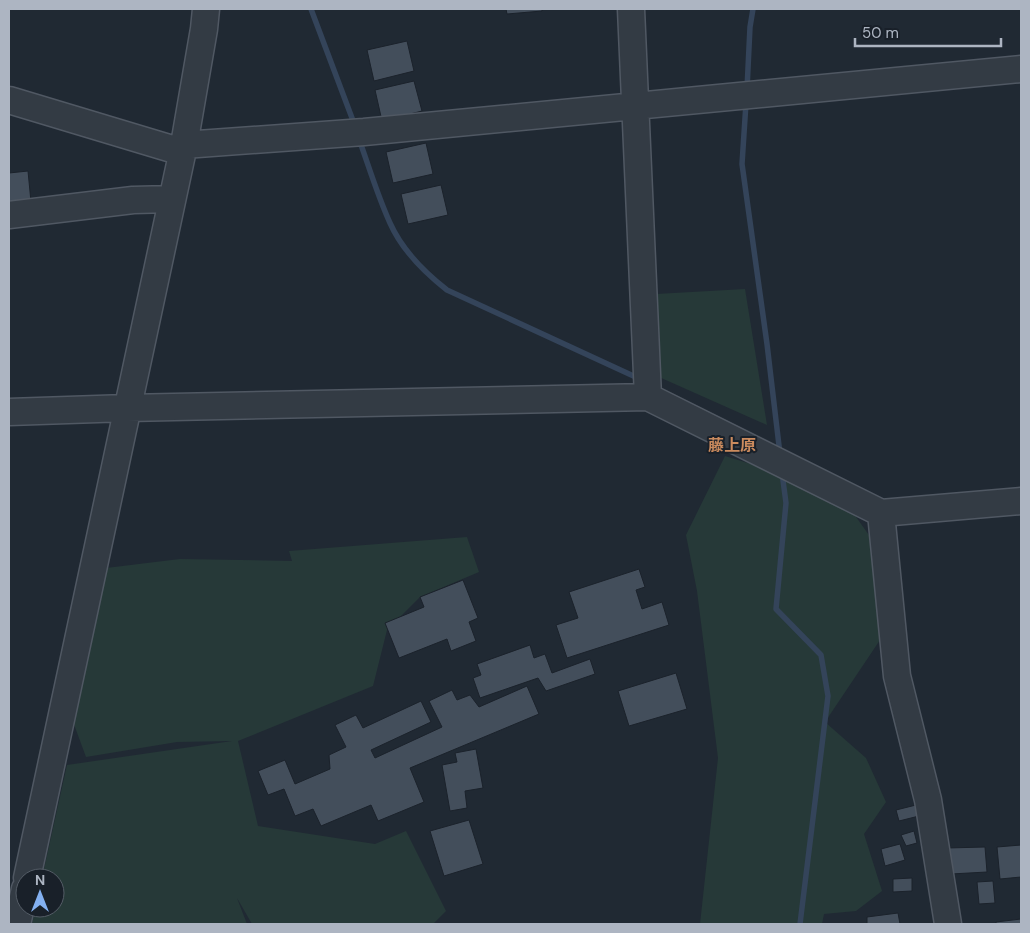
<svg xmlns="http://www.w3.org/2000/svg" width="1030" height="933" font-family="'DM Sans','Noto Sans JP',sans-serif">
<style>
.green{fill:#263938}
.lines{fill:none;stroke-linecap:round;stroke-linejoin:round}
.stream{stroke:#34445a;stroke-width:5.5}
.building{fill:#434e5b;stroke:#1b222b}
.minor-casing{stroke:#505863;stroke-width:29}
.minor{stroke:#333b44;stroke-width:26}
.labels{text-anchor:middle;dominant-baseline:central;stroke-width:4;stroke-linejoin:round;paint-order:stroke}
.quarter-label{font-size:16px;font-weight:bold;fill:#cb8b5e;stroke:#192029}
</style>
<rect width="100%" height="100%" fill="#202933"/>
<path class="green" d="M 745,289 L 767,425 L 659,377 L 656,294 Z
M 725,456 L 767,469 L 854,514 L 871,538 L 882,637 L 825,722 L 866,758 L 886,802 L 864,834 L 882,891 L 856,911 L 824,914 L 822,924 L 700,924 L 718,758 L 697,591 L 686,535 Z
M 467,537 L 479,572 L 420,597 L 387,630 L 373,686 L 238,741 L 258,826 L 375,844 L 406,831 L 446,911 L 433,924 L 252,924 L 237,898 L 247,924 L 32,924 L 36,908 L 55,908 L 55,878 L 42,878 L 67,765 L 232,741 L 177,742 L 86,757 L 65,700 L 106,568 L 180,559 L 292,561 L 289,551 Z"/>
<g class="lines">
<path class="stream" d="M 311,9 L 355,126
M 747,89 L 750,27 L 753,9
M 746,103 L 742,164 L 767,344 L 780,454
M 359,139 C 369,167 378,197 390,223 C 402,250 424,272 447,290 L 640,379
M 782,473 L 786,503 L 776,609 L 821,655 L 828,696 L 800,924"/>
</g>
<path class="building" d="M 506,9 L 542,9 L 542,11 L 507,14 Z
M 407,41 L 414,71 L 374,81 L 367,50 Z
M 414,81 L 422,111 L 382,121 L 375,90 Z
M 426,143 L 433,174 L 393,183 L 386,152 Z
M 28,171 L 31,202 L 9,204 L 9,173 Z
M 441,185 L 448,215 L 408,224 L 401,194 Z
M 639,569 L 645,587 L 636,590 L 642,609 L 662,602 L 669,625 L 567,658 L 556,625 L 578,618 L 569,592 Z
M 463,580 L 478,618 L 469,622 L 476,641 L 451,651 L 447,639 L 399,658 L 385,623 L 424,607 L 420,597 Z
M 530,645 L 534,658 L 545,654 L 552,673 L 590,659 L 595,674 L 546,691 L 538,678 L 480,698 L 473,678 L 481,675 L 477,664 Z
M 676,673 L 687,709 L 629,726 L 618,691 Z
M 527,686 L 539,714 L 410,768 L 424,802 L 378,821 L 371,805 L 321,826 L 313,809 L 295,816 L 284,789 L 268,795 L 258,771 L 285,760 L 295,784 L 330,769 L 329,755 L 346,747 L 335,725 L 356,715 L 363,728 L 421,701 L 431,722 L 371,750 L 375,758 L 442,727 L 429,701 L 452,690 L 457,700 L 470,695 L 479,707 Z
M 476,749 L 483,788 L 465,791 L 467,808 L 450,811 L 442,765 L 457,762 L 455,753 Z
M 916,805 L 919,816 L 899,821 L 896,810 Z
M 469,820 L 483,864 L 444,876 L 430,831 Z
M 914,831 L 917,843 L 906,846 L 901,835 Z
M 900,844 L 905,860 L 885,866 L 881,849 Z
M 1021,845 L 1021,877 L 1000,879 L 997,847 Z
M 985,847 L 987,872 L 951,874 L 947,848 Z
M 912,878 L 912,891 L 893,892 L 893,879 Z
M 993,881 L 995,903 L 979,904 L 977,882 Z
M 898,913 L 900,924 L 867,924 L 867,917 Z
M 1021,919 L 1021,924 L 996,924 L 996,922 Z"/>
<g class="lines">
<defs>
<path id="minor" d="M 631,9 L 648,397
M 9,100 L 182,152
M 184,145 L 364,132 L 1021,69
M 9,215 L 133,200 L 172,199
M 9,412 L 127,408 L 648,397 L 881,513 L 897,676 L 928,800 L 948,924
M 881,513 L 1021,501
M 27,878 L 184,145 L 204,29 L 206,9
M 17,924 L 25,889"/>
</defs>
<use href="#minor" class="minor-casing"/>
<use href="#minor" class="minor"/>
</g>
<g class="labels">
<g class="quarter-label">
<text x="732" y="445">藤上原</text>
</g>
</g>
<rect width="1030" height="933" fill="none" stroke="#adb5c2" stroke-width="20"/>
<g transform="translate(40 893)"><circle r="24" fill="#192029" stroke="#545c66"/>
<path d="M0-4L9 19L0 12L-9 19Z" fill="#83b0f0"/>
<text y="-8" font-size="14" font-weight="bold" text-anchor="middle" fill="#adb5c2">N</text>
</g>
<path d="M855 38v8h146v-8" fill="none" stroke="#adb5c2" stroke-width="2.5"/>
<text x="862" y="38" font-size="15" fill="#adb5c2" stroke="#192029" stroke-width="4" paint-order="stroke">50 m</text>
</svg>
